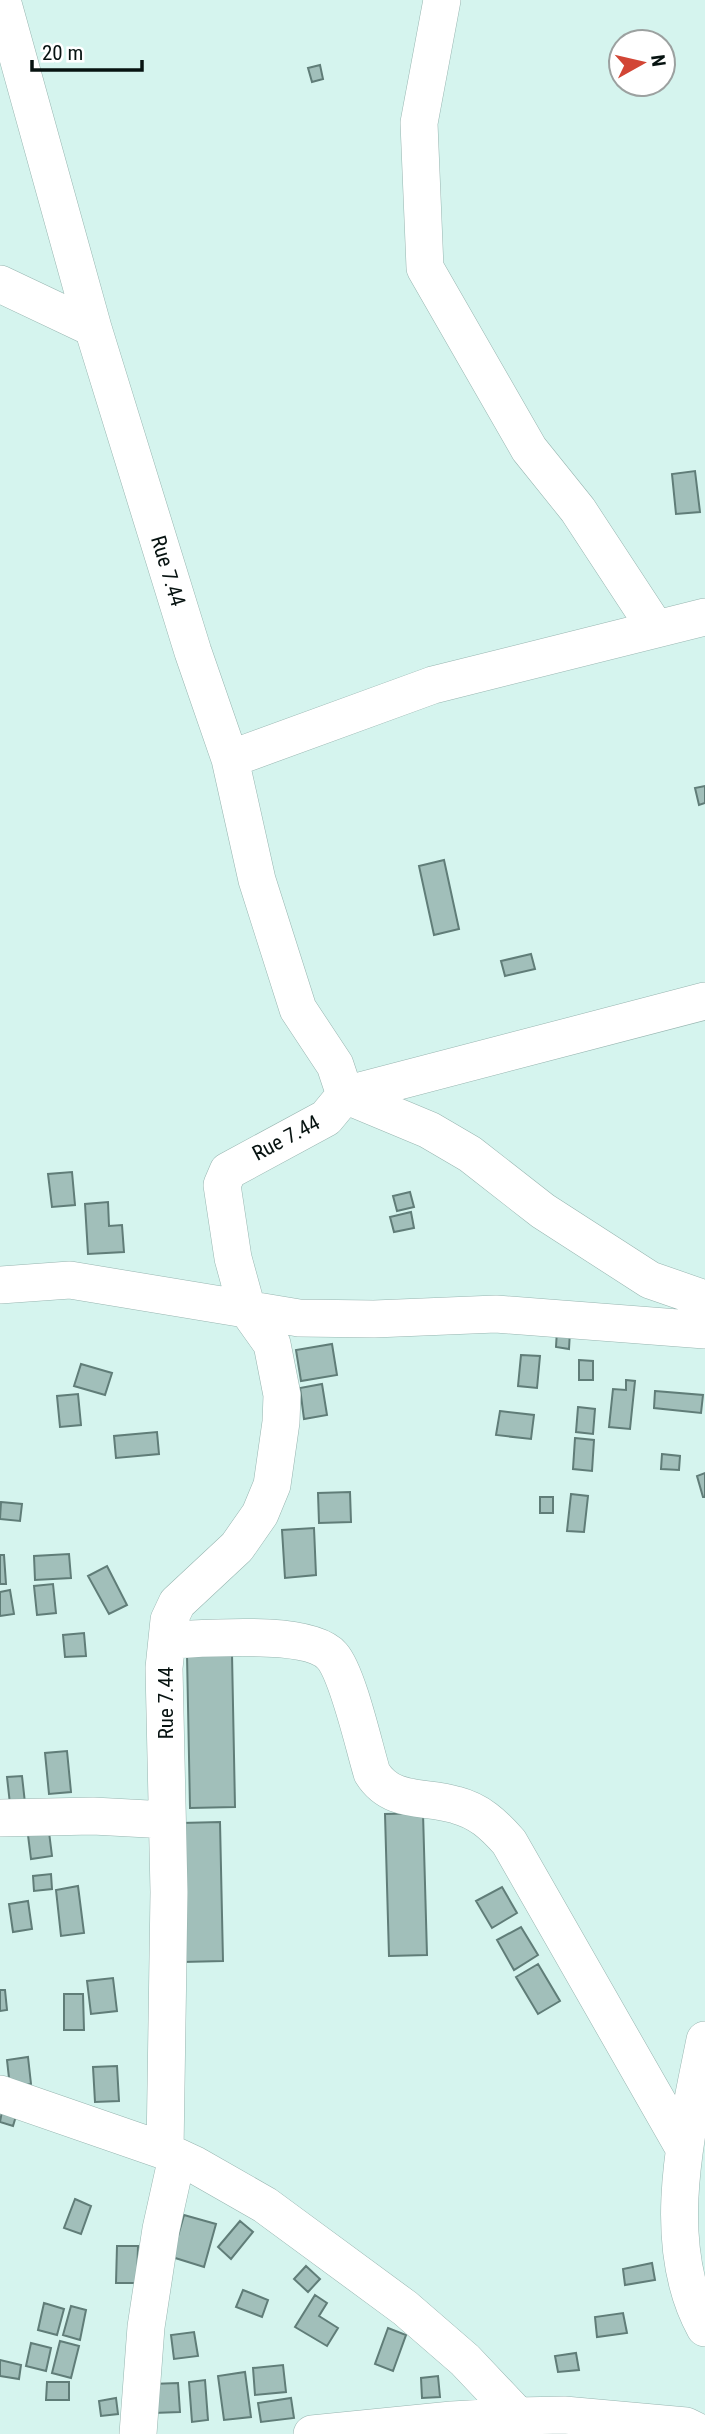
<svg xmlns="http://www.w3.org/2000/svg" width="705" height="2434" font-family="'Roboto Condensed',sans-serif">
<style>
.building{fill:#a1bfba;stroke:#607d78;stroke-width:2}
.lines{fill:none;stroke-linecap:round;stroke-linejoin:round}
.street-casing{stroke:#97b5b0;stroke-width:38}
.street{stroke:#fff;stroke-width:37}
.labels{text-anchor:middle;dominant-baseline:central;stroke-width:6;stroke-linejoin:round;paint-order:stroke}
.street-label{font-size:21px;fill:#071311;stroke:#fff}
</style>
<rect width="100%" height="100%" fill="#d5f4ee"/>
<path class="building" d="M 320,65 L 323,79 L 312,82 L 308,68 Z
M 695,471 L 700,512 L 676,514 L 672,474 Z
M 705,786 L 705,803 L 699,805 L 695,788 Z
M 444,860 L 459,929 L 434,935 L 419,866 Z
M 531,954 L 535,969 L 505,976 L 501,961 Z
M 72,1172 L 75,1205 L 52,1207 L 48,1174 Z
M 410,1192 L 414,1207 L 397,1211 L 393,1196 Z
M 108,1202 L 109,1226 L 122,1225 L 124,1252 L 88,1254 L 85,1204 Z
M 411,1212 L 414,1228 L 394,1232 L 390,1217 Z
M 557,1330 L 570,1331 L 569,1349 L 556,1347 Z
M 332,1344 L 337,1375 L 301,1381 L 296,1350 Z
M 521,1355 L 540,1356 L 537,1388 L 518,1386 Z
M 579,1360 L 593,1361 L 593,1380 L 579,1380 Z
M 81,1364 L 112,1373 L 105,1395 L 74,1386 Z
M 626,1380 L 635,1381 L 630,1429 L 609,1427 L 613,1389 L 626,1390 Z
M 322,1384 L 327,1415 L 304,1419 L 300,1388 Z
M 655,1391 L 703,1395 L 701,1413 L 654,1408 Z
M 78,1394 L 81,1425 L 60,1427 L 57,1396 Z
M 578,1407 L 595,1409 L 593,1434 L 576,1432 Z
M 500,1411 L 534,1415 L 531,1439 L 496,1435 Z
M 157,1432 L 159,1454 L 116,1458 L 114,1436 Z
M 575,1438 L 594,1440 L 592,1471 L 573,1469 Z
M 662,1454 L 680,1456 L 679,1470 L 661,1469 Z
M 705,1473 L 705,1497 L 703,1497 L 697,1476 Z
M 350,1492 L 351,1522 L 319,1523 L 318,1493 Z
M 571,1494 L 588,1496 L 584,1532 L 567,1531 Z
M 540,1497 L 553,1497 L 553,1513 L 540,1513 Z
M 1,1502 L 22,1504 L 20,1521 L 0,1519 Z
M 314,1528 L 316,1575 L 285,1578 L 282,1530 Z
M 69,1554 L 71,1578 L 35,1580 L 34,1556 Z
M 0,1555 L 4,1555 L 6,1584 L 0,1584 Z
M 107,1566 L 127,1605 L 109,1614 L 88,1576 Z
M 53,1584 L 56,1613 L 37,1615 L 34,1586 Z
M 10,1590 L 14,1614 L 0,1616 L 0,1592 Z
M 84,1633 L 86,1656 L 65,1657 L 63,1635 Z
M 232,1654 L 235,1807 L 190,1808 L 187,1655 Z
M 67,1751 L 71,1792 L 49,1794 L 45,1753 Z
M 22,1776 L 25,1803 L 10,1804 L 7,1777 Z
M 423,1813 L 427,1955 L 389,1956 L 385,1814 Z
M 220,1822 L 223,1961 L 183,1962 L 181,1823 Z
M 48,1824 L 52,1856 L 31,1859 L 27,1827 Z
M 51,1874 L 52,1889 L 34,1891 L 33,1876 Z
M 78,1886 L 84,1933 L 61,1936 L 56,1890 Z
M 502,1887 L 517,1913 L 492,1928 L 476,1901 Z
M 28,1901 L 32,1929 L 13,1932 L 9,1904 Z
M 521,1927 L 538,1955 L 514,1970 L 497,1940 Z
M 538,1964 L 560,2001 L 538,2014 L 516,1977 Z
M 113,1978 L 117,2011 L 91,2014 L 87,1981 Z
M 0,1990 L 5,1990 L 7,2010 L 0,2011 Z
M 64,1994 L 83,1994 L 84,2030 L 64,2030 Z
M 28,2057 L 31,2084 L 10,2087 L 7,2060 Z
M 117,2066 L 119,2101 L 95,2102 L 93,2067 Z
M 2,2111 L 16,2116 L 13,2126 L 0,2122 Z
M 75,2199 L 91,2206 L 81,2234 L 64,2228 Z
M 184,2215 L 216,2224 L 204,2267 L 172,2257 Z
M 240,2221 L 253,2232 L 231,2259 L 218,2247 Z
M 117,2246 L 138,2246 L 137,2283 L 116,2283 Z
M 652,2263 L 655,2280 L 625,2285 L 623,2269 Z
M 306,2266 L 320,2279 L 308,2292 L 294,2279 Z
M 243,2290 L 268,2300 L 262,2317 L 236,2307 Z
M 315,2295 L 327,2303 L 319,2316 L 338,2328 L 327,2346 L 295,2327 Z
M 44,2303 L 64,2309 L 57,2335 L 38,2330 Z
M 71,2306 L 86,2310 L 80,2340 L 63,2335 Z
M 623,2313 L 627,2333 L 597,2337 L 595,2317 Z
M 388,2328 L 406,2335 L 393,2371 L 375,2364 Z
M 194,2332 L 198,2356 L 174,2359 L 171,2335 Z
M 60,2341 L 79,2346 L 71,2378 L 52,2373 Z
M 31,2343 L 51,2348 L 46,2371 L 26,2366 Z
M 576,2353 L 579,2370 L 558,2372 L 555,2356 Z
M 0,2360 L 21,2365 L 19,2379 L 0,2376 Z
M 283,2365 L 286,2392 L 255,2395 L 253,2368 Z
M 245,2372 L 251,2417 L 224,2420 L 218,2376 Z
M 438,2376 L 440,2397 L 422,2398 L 421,2378 Z
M 205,2380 L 208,2420 L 192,2422 L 189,2382 Z
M 47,2382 L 69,2382 L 69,2400 L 46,2400 Z
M 178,2383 L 180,2412 L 153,2413 L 151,2384 Z
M 116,2398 L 118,2414 L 101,2416 L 99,2401 Z
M 291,2398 L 294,2418 L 261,2422 L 258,2403 Z"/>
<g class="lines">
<defs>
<path id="street" d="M 2,0 L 93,328 L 193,652 L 230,759 L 257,880 L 298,1009 L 335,1065 L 345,1095 L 326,1118 L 228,1171 L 222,1185 L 233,1258 L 247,1309 L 272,1344 L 282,1395 L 281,1422 L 272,1485 L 260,1514 L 237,1547 L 177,1603 L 169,1620 L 164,1668 L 169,1892 L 165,2151
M 442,0 L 419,123 L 425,268 L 529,449 L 578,510 L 656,629
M 0,284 L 93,328
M 230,759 L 433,685 L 705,617
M 345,1095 L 429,1130 L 470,1154 L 543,1211 L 650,1280 L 705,1299
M 345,1095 L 705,1001
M 0,1285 L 70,1280 L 299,1318 L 374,1319 L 496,1314 L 705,1330
M 167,1640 C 203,1639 309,1629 332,1656 C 348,1674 364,1747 372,1773 C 392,1805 425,1795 456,1805 C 479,1811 493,1824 509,1842 L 684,2148
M 0,1818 L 93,1816 L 167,1820
M 705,2040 C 687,2130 658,2243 705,2328
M 0,2094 L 165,2151 L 195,2165 L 265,2205 L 405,2308 L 465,2360 L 518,2416
M 138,2434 L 146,2327 L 161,2229 L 177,2157
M 312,2434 L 452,2420 L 518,2416 L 564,2415 L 686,2426 L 702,2434"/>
</defs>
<use href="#street" class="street-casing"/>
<use href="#street" class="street"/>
</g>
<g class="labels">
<g class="street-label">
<text transform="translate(168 571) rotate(73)">Rue 7.44</text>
<text transform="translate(286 1138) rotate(-28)">Rue 7.44</text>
<text transform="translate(166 1703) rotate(-90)">Rue 7.44</text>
</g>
</g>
<g transform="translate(642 63) rotate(82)"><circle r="33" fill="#ffffff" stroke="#9ca1a0" stroke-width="2"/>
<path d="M0-5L12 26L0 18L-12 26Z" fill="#d24535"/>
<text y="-10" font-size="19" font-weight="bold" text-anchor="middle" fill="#071311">N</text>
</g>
<path d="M32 60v10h110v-10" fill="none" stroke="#071311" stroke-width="3.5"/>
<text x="42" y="60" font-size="21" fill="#071311" stroke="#ffffff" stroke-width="5" paint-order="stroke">20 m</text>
</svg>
